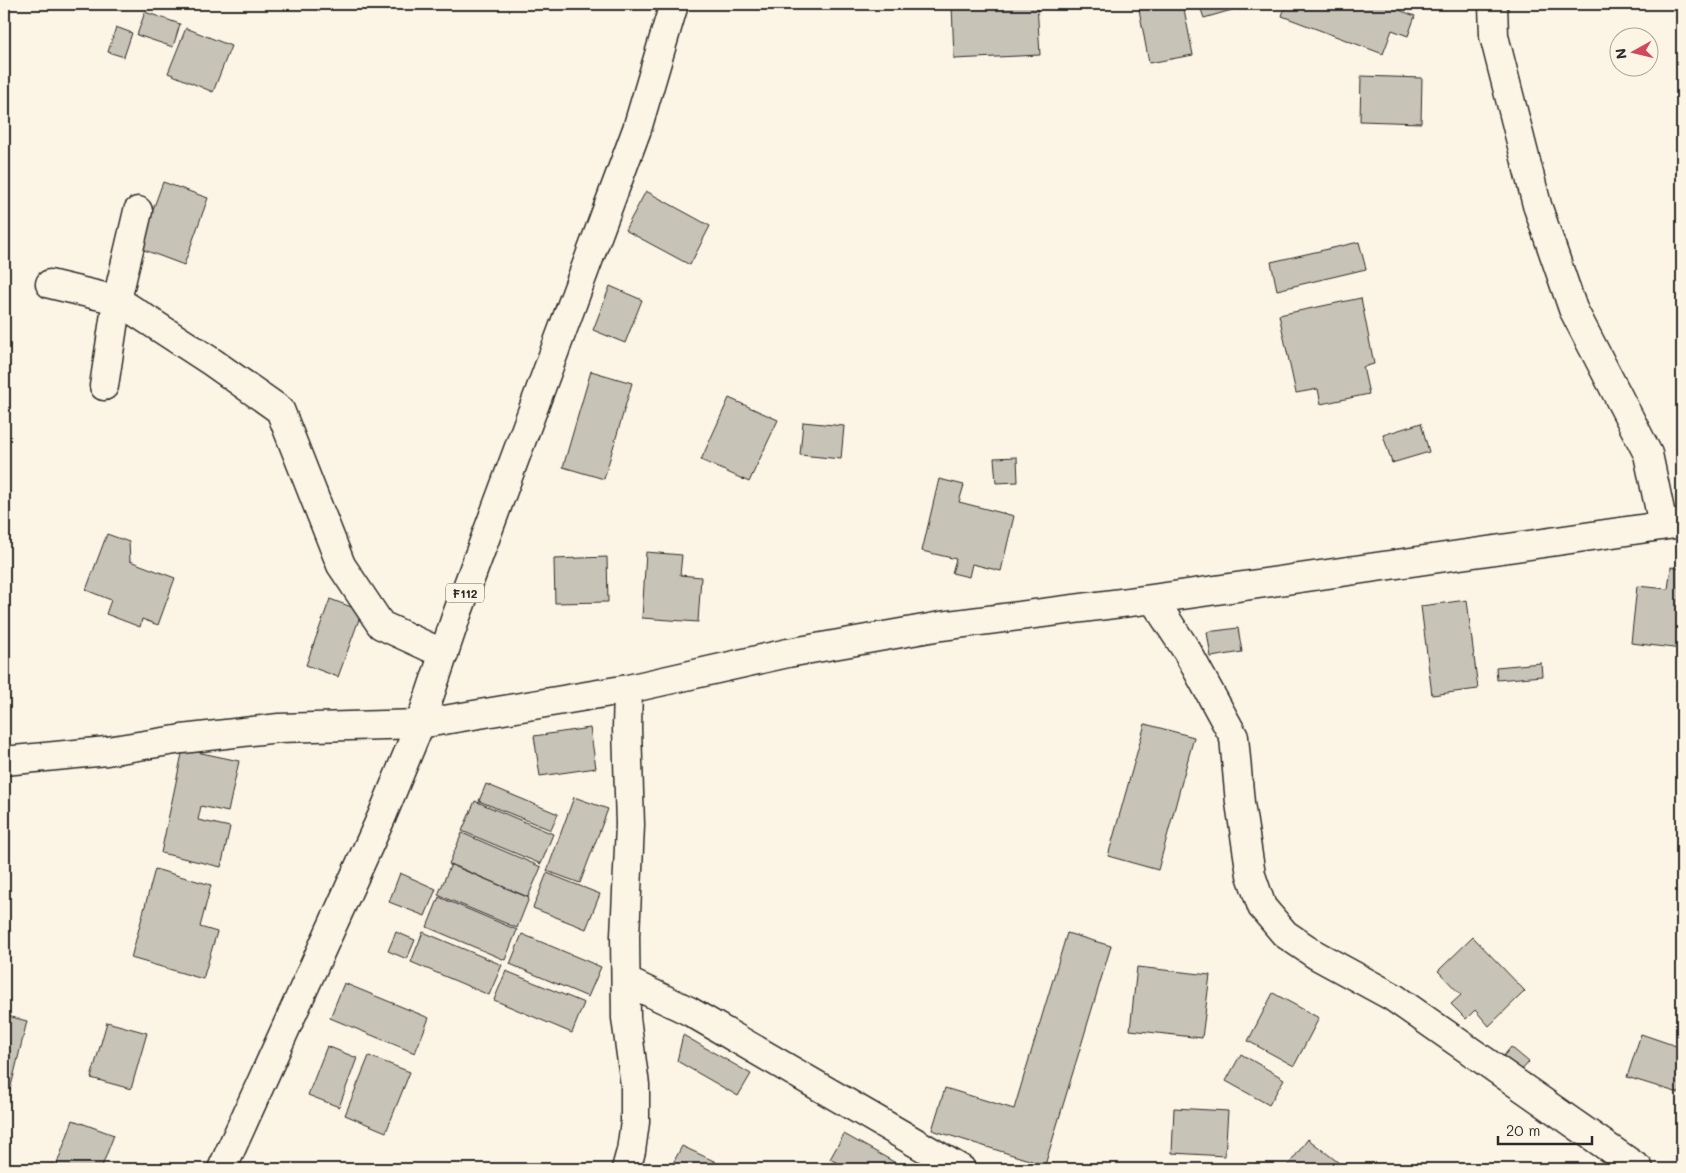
<svg xmlns="http://www.w3.org/2000/svg" width="1686" height="1173" font-family="Mali,sans-serif">
<style>
.building{fill:#c8c3b7;stroke:#2b2b2b}
.lines{fill:none;stroke-linecap:round;stroke-linejoin:round}
.minor-casing{stroke:#2b2b2b;stroke-width:31}
.primary-casing{stroke:#2b2b2b;stroke-width:31}
.minor{stroke:#fcf5e5;stroke-width:28}
.primary{stroke:#fcf5e5;stroke-width:28}
.labels{text-anchor:middle;dominant-baseline:central;stroke-width:5;stroke-linejoin:round;paint-order:stroke}
.shield{fill:#fcf5e5;stroke:#6a6863;stroke-width:1}
.shield-label{font-size:12px;font-weight:bold;fill:#2b2b2b}
</style>
<rect width="100%" height="100%" fill="#fcf5e5"/>
<filter id="ink" filterUnits="userSpaceOnUse"><feTurbulence type="fractalNoise" baseFrequency=".02" numOctaves="2"/><feDisplacementMap in="SourceGraphic" scale="10" xChannelSelector="R" yChannelSelector="G"/><feConvolveMatrix kernelMatrix="1 2 1 2 8 2 1 2 1" color-interpolation-filters="sRGB"/></filter>
<g filter="url(#ink)">
<path class="building" d="M 952,4 L 1037,4 L 1040,55 L 954,59 Z
M 1138,4 L 1183,4 L 1193,55 L 1149,63 Z
M 1199,4 L 1241,4 L 1242,7 L 1204,18 Z
M 1286,4 L 1401,4 L 1399,10 L 1415,16 L 1408,36 L 1392,30 L 1383,54 L 1282,16 Z
M 145,12 L 180,24 L 173,47 L 137,35 Z
M 116,27 L 132,33 L 124,57 L 108,52 Z
M 186,28 L 231,46 L 213,92 L 168,73 Z
M 1361,76 L 1422,78 L 1421,123 L 1360,121 Z
M 163,182 L 208,198 L 184,265 L 139,248 Z
M 646,191 L 710,226 L 690,265 L 625,230 Z
M 1359,242 L 1366,269 L 1277,290 L 1271,262 Z
M 610,286 L 642,300 L 625,343 L 593,330 Z
M 1361,298 L 1374,364 L 1363,367 L 1369,394 L 1321,404 L 1318,389 L 1296,393 L 1279,315 Z
M 591,371 L 632,383 L 604,479 L 563,467 Z
M 729,398 L 778,420 L 749,482 L 701,460 Z
M 803,422 L 844,426 L 841,459 L 800,455 Z
M 1421,423 L 1429,452 L 1392,463 L 1383,435 Z
M 1017,457 L 1018,482 L 996,483 L 994,458 Z
M 939,479 L 964,485 L 959,502 L 1014,516 L 1001,571 L 972,564 L 969,577 L 952,573 L 956,559 L 922,551 Z
M 107,534 L 129,542 L 130,561 L 175,578 L 158,625 L 142,619 L 140,627 L 106,614 L 111,600 L 86,590 Z
M 646,552 L 682,555 L 680,575 L 701,577 L 698,622 L 642,618 Z
M 607,557 L 608,602 L 555,603 L 554,559 Z
M 1671,567 L 1682,569 L 1682,649 L 1631,643 L 1637,586 L 1668,589 Z
M 330,599 L 362,611 L 338,677 L 306,665 Z
M 1467,600 L 1478,689 L 1432,695 L 1421,606 Z
M 1238,628 L 1242,652 L 1211,657 L 1207,632 Z
M 1541,663 L 1542,676 L 1497,680 L 1496,667 Z
M 1145,724 L 1194,737 L 1158,870 L 1108,856 Z
M 590,728 L 596,768 L 540,776 L 534,736 Z
M 183,749 L 239,761 L 228,812 L 201,806 L 198,820 L 230,827 L 221,867 L 161,853 Z
M 486,784 L 558,814 L 551,830 L 479,801 Z
M 574,797 L 608,809 L 580,883 L 547,871 Z
M 475,801 L 553,834 L 541,864 L 462,831 Z
M 462,833 L 541,867 L 528,897 L 449,864 Z
M 451,864 L 529,898 L 517,928 L 438,895 Z
M 155,869 L 211,885 L 200,927 L 217,932 L 203,979 L 131,958 Z
M 400,873 L 436,889 L 425,916 L 389,902 Z
M 547,873 L 600,894 L 586,929 L 533,908 Z
M 439,897 L 517,930 L 505,960 L 427,927 Z
M 396,932 L 415,940 L 407,959 L 388,951 Z
M 423,932 L 502,965 L 489,995 L 411,962 Z
M 1067,933 L 1111,946 L 1045,1165 L 932,1130 L 945,1088 L 1014,1109 Z
M 522,934 L 601,967 L 588,997 L 510,964 Z
M 1473,937 L 1525,991 L 1489,1026 L 1475,1010 L 1466,1019 L 1451,1004 L 1461,995 L 1438,971 Z
M 1137,967 L 1210,975 L 1202,1038 L 1130,1030 Z
M 506,971 L 584,1003 L 572,1033 L 494,1000 Z
M 344,983 L 429,1018 L 415,1053 L 330,1018 Z
M 1273,993 L 1319,1018 L 1294,1066 L 1248,1041 Z
M 4,1015 L 27,1021 L 4,1115 Z
M 107,1022 L 147,1033 L 131,1089 L 91,1078 Z
M 1641,1034 L 1682,1048 L 1682,1094 L 1627,1077 Z
M 683,1035 L 751,1074 L 738,1096 L 677,1061 Z
M 327,1046 L 357,1058 L 339,1107 L 308,1095 Z
M 1511,1047 L 1529,1062 L 1519,1073 L 1502,1058 Z
M 1241,1054 L 1284,1079 L 1269,1105 L 1226,1081 Z
M 369,1056 L 410,1072 L 386,1132 L 345,1115 Z
M 1174,1108 L 1228,1111 L 1225,1156 L 1172,1153 Z
M 73,1120 L 114,1135 L 101,1169 L 55,1169 Z
M 844,1134 L 903,1167 L 902,1169 L 849,1169 L 830,1159 Z
M 1308,1139 L 1343,1166 L 1341,1169 L 1290,1169 L 1287,1167 Z
M 682,1146 L 716,1162 L 713,1169 L 670,1169 Z"/>
<g class="lines">
<defs>
<path id="minor" d="M 1493,4 L 1494,36 L 1537,205 L 1573,309 L 1648,454 L 1663,525
M 50,284 L 117,300 L 212,362 L 280,410 L 341,565 L 381,625 L 444,654
M 104,386 L 117,300 L 138,211
M 1153,599 L 1187,651 L 1234,737 L 1240,803 L 1251,875 L 1262,907 L 1285,934 L 1316,955 L 1393,997 L 1639,1169
M 4,761 L 107,751 L 182,739 L 279,728 L 420,724 L 628,689 L 788,653 L 941,626 L 1153,599 L 1682,523
M 626,981 L 689,1011 L 961,1169
M 626,1169 L 631,1151 L 635,1122 L 635,1085 L 626,1018 L 625,936 L 630,825 L 627,728 L 628,689"/>
<path id="primary" d="M 222,1169 L 382,816 L 420,724 L 456,617 L 637,129 L 674,4"/>
</defs>
<use href="#minor" class="minor-casing"/>
<use href="#primary" class="primary-casing"/>
<use href="#minor" class="minor"/>
<use href="#primary" class="primary"/>
</g>
</g>
<g class="labels">
<rect class="shield" x="446" y="583.5" width="38" height="19" rx="4"/>
<g class="shield-label">
<text x="465" y="593">F112</text>
</g>
</g>
<rect width="1686" height="1173" fill="none" stroke="#fcf5e5" stroke-width="20"/>
<rect x="10" y="10" width="1666" height="1153" fill="none" stroke="#2b2b2b" stroke-width="2" filter="url(#ink)"/>
<g transform="translate(1634 52) rotate(262)"><circle r="24" fill="#fcf5e5" stroke="#a8a49b"/>
<path d="M0-4L9 19L0 12L-9 19Z" fill="#d1495b"/>
<text y="-8" font-size="14" font-weight="bold" text-anchor="middle" fill="#2b2b2b">N</text>
</g>
<path d="M1498 1136v8h94v-8" fill="none" stroke="#2b2b2b" stroke-width="2.5"/>
<text x="1506" y="1136" font-size="15" fill="#2b2b2b" stroke="#fcf5e5" stroke-width="4" paint-order="stroke">20 m</text>
</svg>
